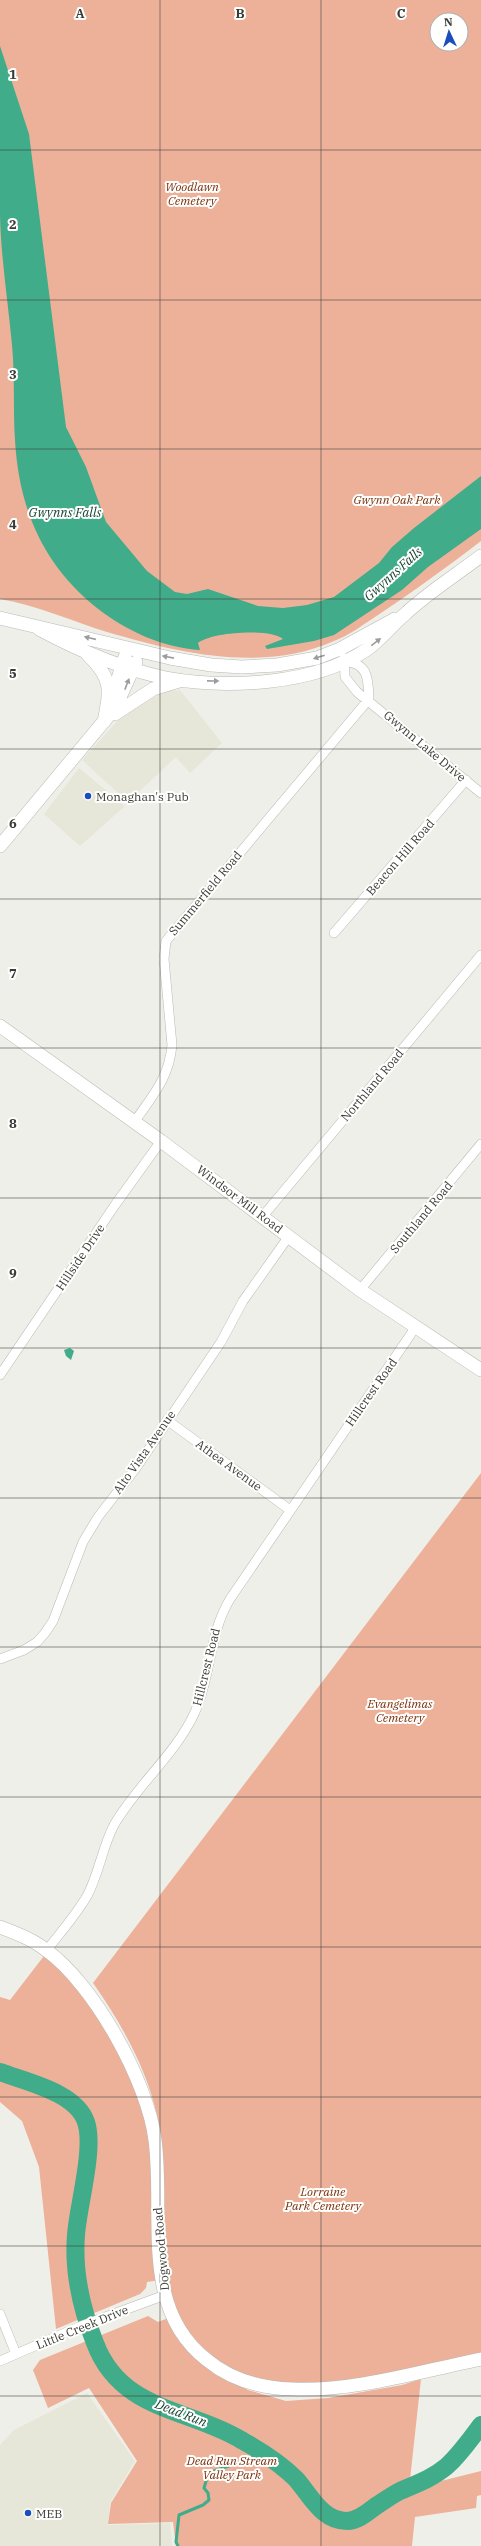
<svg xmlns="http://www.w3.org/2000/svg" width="481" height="2546" font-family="'IBM Plex Serif',serif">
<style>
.built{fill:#e7e7d9}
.green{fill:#edb199;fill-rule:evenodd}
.water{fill:#40ac89}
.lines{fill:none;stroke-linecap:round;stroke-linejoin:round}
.stream{stroke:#40ac89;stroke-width:3}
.river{stroke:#40ac89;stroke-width:18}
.street-casing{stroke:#bab9b4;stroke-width:10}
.secondary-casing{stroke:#bab9b4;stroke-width:14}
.street{stroke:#fff;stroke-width:9}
.secondary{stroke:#fff;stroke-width:13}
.oneway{fill:#9c9c9c}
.grid{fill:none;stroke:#3a3a38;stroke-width:1;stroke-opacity:0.55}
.poi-dot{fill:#1a4eba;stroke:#fffffe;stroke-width:1.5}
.labels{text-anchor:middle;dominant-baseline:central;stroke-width:4;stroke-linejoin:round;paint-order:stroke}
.park-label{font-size:12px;font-style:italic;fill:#7a2f0b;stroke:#fffffe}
.street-label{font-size:12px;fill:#3a3a38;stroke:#fffffe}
.poi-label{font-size:12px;fill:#3a3a38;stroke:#fffffe;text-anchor:start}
.water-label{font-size:13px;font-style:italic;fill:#144233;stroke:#fffffe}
.grid-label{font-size:13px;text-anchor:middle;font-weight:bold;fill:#3a3a38;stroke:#fffffe;stroke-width:4;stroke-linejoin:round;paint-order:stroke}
</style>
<rect width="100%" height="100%" fill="#efefe9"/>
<path class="built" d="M 180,690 L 222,743 L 190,773 L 176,757 L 128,802 L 82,760 L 121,717 L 163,692 Z
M 79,768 L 125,806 L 80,846 L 44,814 Z
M 87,2393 L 135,2461 L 110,2503 L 108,2525 L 170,2523 L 172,2546 L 0,2546 L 0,2445 L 14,2430 Z"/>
<path class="green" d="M 0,0 L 481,0 L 481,541 C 447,567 414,591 378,615 C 364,624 350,635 334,641 C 262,673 179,653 107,632 C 71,621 37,605 0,599 ZM 437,20 L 461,20 L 461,44 L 437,44 Z
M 481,1473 L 481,2354 C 420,2366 357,2384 295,2385 C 275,2385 257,2378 238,2372 C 133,2334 177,2199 157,2115 C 146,2067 121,2023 93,1983 Z
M 47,1952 L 85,1989 L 148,2104 L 160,2280 L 147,2282 L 146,2288 L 140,2294 L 56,2329 L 39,2167 L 22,2121 L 0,2102 L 0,1997 L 10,2000 Z
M 148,2316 L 158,2322 L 171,2317 L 210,2368 L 248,2390 L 286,2401 L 328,2398 L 402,2385 L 421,2379 L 409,2489 L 481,2471 L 481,2495 L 477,2496 L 476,2508 L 415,2517 L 412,2546 L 176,2546 L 173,2522 L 108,2524 L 111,2503 L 137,2461 L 89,2388 L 48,2408 L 33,2370 L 40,2360 Z"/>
<path class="water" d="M 0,46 L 29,134 L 66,427 L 86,467 L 106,522 L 147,571 L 175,592 L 187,594 L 208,589 L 258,606 L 283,608 L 307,605 L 334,597 L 379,563 L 392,547 L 414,528 L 481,476 L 481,529 L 428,567 L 402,590 L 334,635 L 314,641 L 267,649 L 265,646 L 283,639 C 270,628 211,632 198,643 L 200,650 C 164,648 126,631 97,608 C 43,565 19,509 15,440 C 13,408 15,377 12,345 C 8,302 1,258 0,215 C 0,159 0,102 0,46 Z
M 70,1348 L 74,1351 L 71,1360 L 66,1356 L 64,1350 Z"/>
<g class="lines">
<path class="stream" d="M 178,2546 L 176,2542 L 179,2515 L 203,2505 L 209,2500 L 208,2493 L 204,2488 L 207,2478 L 214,2471 L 252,2458 L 269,2458"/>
<path class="river" d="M 0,2072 C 26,2082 76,2092 86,2122 C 95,2148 78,2206 76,2235 C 73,2272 82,2310 95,2343 C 121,2412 189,2408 243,2441 C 261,2451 281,2464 296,2479 C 311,2496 322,2521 347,2521 C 358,2521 368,2512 376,2506 C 384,2501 392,2495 400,2491 C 416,2484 433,2478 447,2466 C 460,2454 470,2440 481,2425"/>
<defs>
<path id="street" d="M 344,658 L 345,677 L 357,692 L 481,793
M 345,661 C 369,664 368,679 369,699
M 334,933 L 466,780
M 135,1121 C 153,1095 169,1078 172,1045 L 164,959 L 166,941 L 369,699
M 263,1216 L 481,955
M 360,1290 L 481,1144
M 0,1375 L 115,1205 L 161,1141
M 167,1420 L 290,1510
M 0,1659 L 24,1650 L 37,1642 L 45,1633 L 53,1621 L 83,1542 L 98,1517 L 136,1468 L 221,1342 L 243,1301 L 289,1236
M 47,1950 C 60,1933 76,1915 87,1896 C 99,1874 102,1848 114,1825 C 137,1785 176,1754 195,1712 C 212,1674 208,1636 230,1599 L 415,1328
M 0,2314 L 16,2354
M 0,2361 L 81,2326 L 165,2295"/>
<path id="secondary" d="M 0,618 L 170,658 L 211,665 L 242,667 L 277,665 L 317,658 L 340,649 L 395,619
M 39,629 C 78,650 122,669 166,678 C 226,689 314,685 366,650 C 381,640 391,626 404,615 C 427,593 456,575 481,556
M 88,655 C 113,679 110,690 104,722
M 112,697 L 125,657
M 115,714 L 153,689 L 179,681
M 0,846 L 115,708 L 136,662
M 0,1026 L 161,1141 L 360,1290 L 481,1370
M 0,1927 C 16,1933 32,1939 46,1950 C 94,1984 148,2082 155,2140 C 165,2214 139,2308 207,2360 C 231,2380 261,2388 292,2389 C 353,2392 421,2371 481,2359"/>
</defs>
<use href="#street" class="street-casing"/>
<use href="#secondary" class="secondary-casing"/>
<use href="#street" class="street"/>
<use href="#secondary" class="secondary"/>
</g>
<defs><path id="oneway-solid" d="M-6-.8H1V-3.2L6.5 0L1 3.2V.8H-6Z"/></defs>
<g class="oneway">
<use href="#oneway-solid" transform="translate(90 638) rotate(-167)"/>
<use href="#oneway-solid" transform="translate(376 642) rotate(-38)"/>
<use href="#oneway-solid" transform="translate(168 657) rotate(-169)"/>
<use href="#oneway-solid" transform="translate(319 657) rotate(162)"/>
<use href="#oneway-solid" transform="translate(213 681) rotate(1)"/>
<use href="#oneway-solid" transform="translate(127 684) rotate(-69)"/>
</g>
<path class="grid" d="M 160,0 L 160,2546M 321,0 L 321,2546M 0,150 L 481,150M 0,300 L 481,300M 0,449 L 481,449M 0,599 L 481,599M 0,749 L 481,749M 0,899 L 481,899M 0,1048 L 481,1048M 0,1198 L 481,1198M 0,1348 L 481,1348M 0,1498 L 481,1498M 0,1647 L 481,1647M 0,1797 L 481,1797M 0,1947 L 481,1947M 0,2097 L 481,2097M 0,2246 L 481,2246M 0,2396 L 481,2396"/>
<g class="poi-dot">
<circle cx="88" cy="796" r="4"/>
<circle cx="28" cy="2513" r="4"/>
</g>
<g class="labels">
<g class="park-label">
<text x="192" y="186">Woodlawn<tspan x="192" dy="14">Cemetery</tspan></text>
<text x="397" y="499">Gwynn Oak Park</text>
<text x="400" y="1703">Evangelimas<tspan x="400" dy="14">Cemetery</tspan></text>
<text x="323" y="2191">Lorraine<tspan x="323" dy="14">Park Cemetery</tspan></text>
<text x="232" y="2460">Dead Run Stream<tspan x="232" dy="14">Valley Park</tspan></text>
</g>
<g class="street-label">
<text transform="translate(425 746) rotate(40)">Gwynn Lake Drive</text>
<text transform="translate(400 857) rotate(-49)">Beacon Hill Road</text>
<text transform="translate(205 893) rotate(-50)">Summerfield Road</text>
<text transform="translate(372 1085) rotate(-50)">Northland Road</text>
<text transform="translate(240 1199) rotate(37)">Windsor Mill Road</text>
<text transform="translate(421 1217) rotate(-50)">Southland Road</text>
<text transform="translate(80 1257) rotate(-56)">Hillside Drive</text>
<text transform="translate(371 1392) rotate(-55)">Hillcrest Road</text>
<text transform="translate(144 1452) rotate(-55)">Alto Vista Avenue</text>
<text transform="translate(229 1465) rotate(36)">Athea Avenue</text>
<text transform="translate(206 1667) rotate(-76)">Hillcrest Road</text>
<text transform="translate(161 2249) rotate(-95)">Dogwood Road</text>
<text transform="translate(82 2327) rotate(-22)">Little Creek Drive</text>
</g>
<g class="poi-label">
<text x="96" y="796">Monaghan's Pub</text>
<text x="36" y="2513">MEB</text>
</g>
<g class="water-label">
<text x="65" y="512">Gwynns Falls</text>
<text transform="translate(393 574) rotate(-42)">Gwynns Falls</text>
<text transform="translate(181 2413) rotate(21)">Dead Run</text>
</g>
</g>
<g class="grid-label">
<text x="80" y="18">A</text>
<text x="240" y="18">B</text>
<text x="401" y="18">C</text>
<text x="13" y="79">1</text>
<text x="13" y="229">2</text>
<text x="13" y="379">3</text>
<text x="13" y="529">4</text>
<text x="13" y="678">5</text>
<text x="13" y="828">6</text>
<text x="13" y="978">7</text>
<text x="13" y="1128">8</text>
<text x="13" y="1278">9</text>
</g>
<g transform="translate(449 32) rotate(356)"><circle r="19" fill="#fffffe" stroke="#b0b0af"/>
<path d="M0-3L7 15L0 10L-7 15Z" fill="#1a4eba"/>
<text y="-6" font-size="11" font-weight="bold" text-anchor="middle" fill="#3a3a38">N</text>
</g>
</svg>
